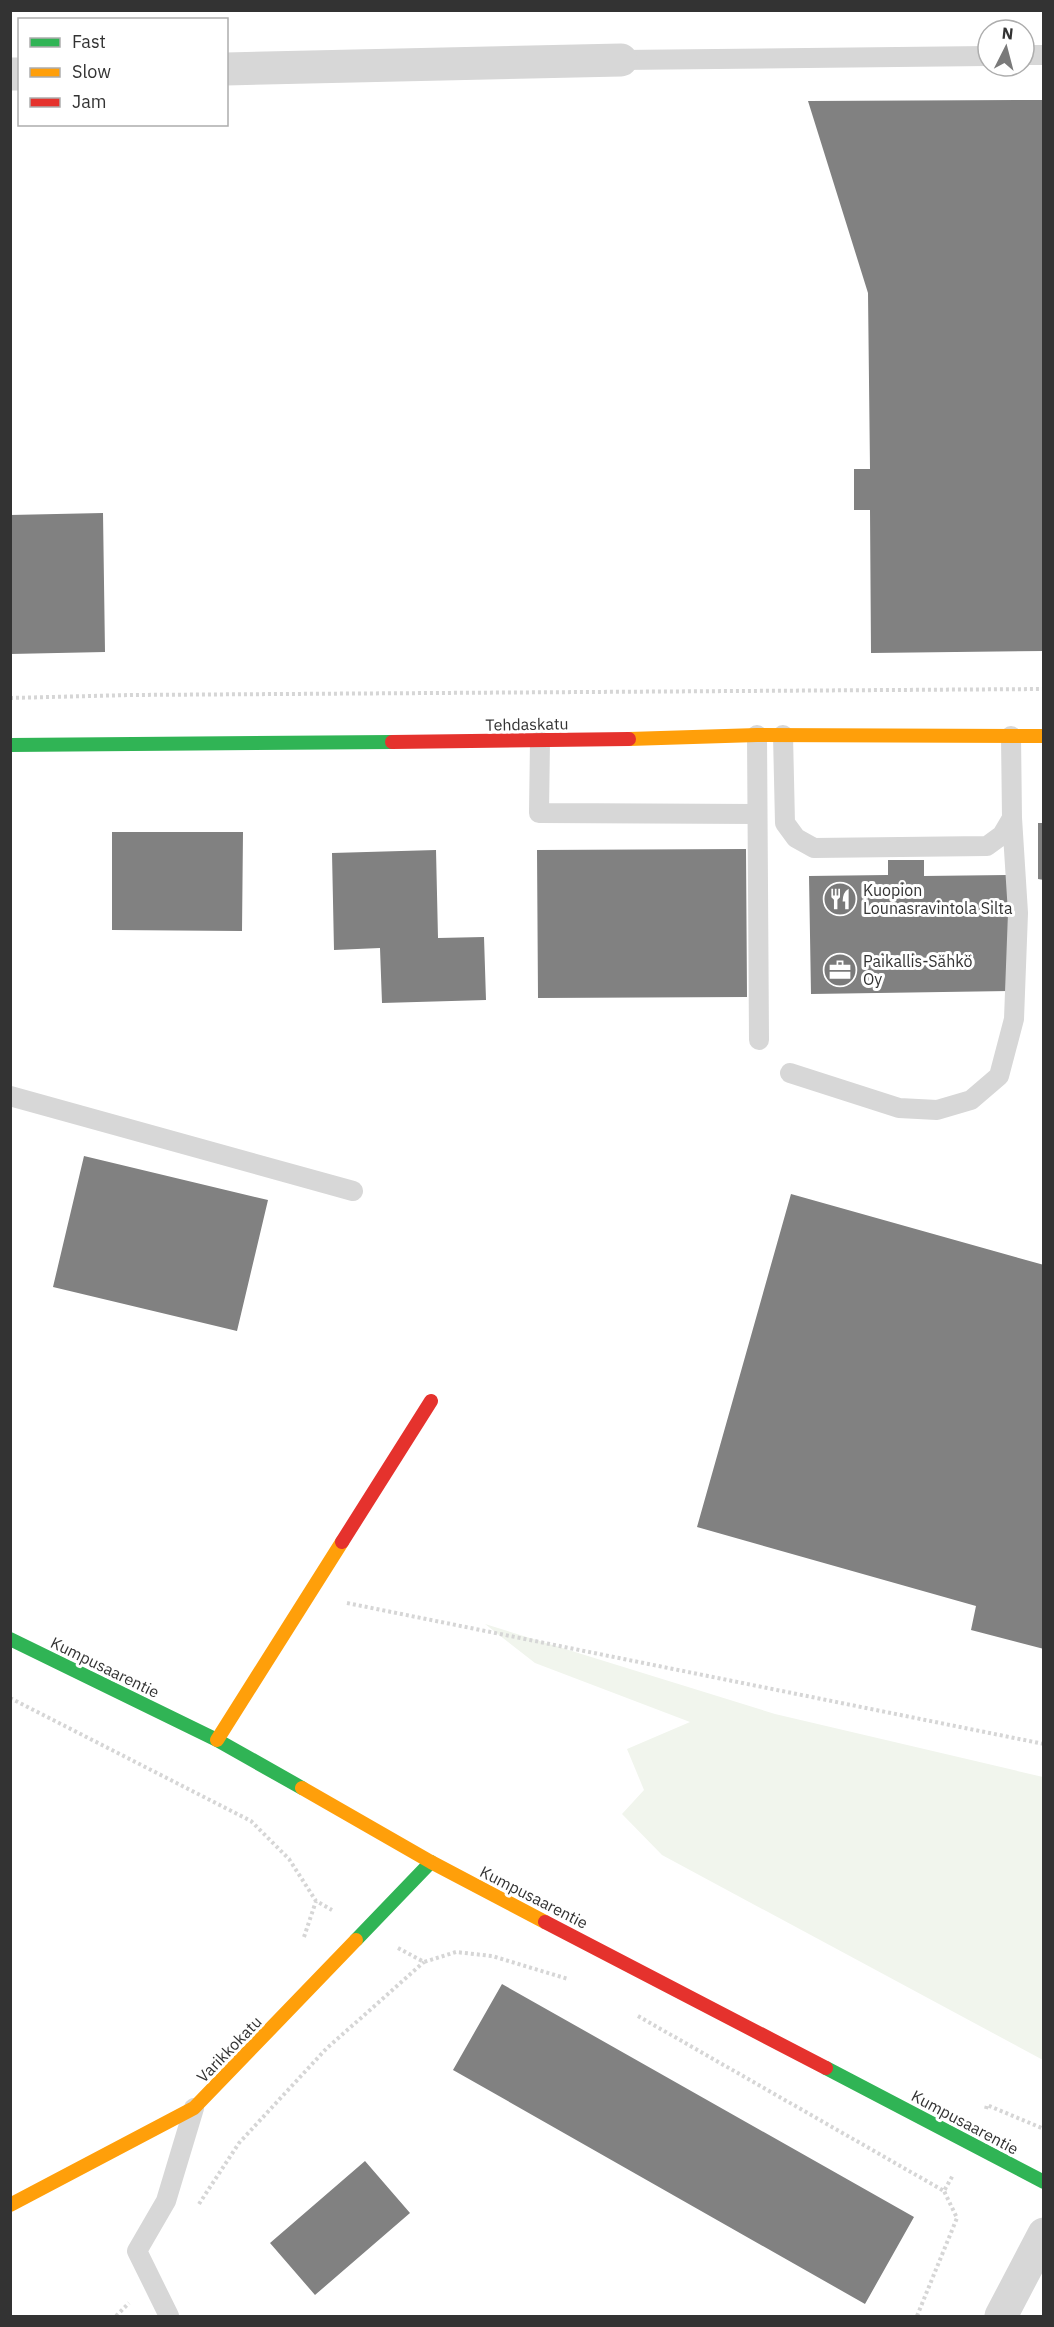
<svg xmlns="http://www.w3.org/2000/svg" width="1054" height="2327" font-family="'IBM Plex Sans',sans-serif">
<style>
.green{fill:#f1f5ed}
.building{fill:#818181}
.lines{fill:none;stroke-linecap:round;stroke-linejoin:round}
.path{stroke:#d6d6d6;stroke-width:4;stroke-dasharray:3 3;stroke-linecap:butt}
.lane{stroke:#d7d7d7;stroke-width:20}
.street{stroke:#d7d7d7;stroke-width:33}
.fast{stroke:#30b455;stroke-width:14}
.slow{stroke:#ff9f0a;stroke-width:14}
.jam{stroke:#e5322d;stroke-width:14}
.labels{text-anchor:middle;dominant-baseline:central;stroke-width:6;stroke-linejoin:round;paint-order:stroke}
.street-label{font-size:16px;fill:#333;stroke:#fff}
.poi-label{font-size:16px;fill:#333;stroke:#fff;text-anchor:start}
</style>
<rect width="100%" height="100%" fill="#fff"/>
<path class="green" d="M 485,1624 L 775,1714 L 1043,1777 L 1043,2060 L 662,1855 L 622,1814 L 644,1790 L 627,1749 L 690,1722 L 535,1663 Z"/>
<path class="building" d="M 1044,100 L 1044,651 L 871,653 L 870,510 L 854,510 L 854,469 L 870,469 L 868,293 L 808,101 Z
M 103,513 L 105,652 L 10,654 L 10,515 Z
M 1038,823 L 1044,823 L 1044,880 L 1038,879 Z
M 112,832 L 243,832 L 242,931 L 112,930 Z
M 746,849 L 747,997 L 538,998 L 537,850 Z
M 436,850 L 438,938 L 484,937 L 486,1000 L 382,1003 L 380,948 L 334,950 L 332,853 Z
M 888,860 L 924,860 L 924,876 L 1008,875 L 1009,991 L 811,994 L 809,876 L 888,875 Z
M 84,1156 L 268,1200 L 237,1331 L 53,1287 Z
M 791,1194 L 1044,1265 L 1044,1649 L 971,1630 L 976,1606 L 697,1527 Z
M 502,1984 L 914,2217 L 865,2304 L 453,2070 Z
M 365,2161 L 410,2213 L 315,2295 L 270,2243 Z"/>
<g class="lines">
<path class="path" d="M 10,698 L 130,695 L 1044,689
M 347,1603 L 1044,1744
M 10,1698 L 251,1821 L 289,1859 L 316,1901 L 332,1910
M 304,1937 L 316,1901
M 398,1948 L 424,1962 L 456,1952 L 492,1956 L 568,1979
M 638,2016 L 944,2191 L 953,2175
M 986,2109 L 987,2105 L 1044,2129
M 199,2204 L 239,2143 L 326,2049 L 424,1962
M 116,2316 L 129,2303
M 917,2316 L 957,2218 L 944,2191"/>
<path class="lane" d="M 1024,55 L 1044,55
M 621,60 L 988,56
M 757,735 L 759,1040
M 783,735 L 785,823 L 796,838 L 814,848 L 987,846 L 1002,835 L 1012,818 L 1011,736
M 540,741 L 539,813 L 757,814
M 790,1073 L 899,1108 L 937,1110 L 971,1100 L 999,1076 L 1014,1019 L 1018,913 L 1012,818
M 10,1096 L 353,1191
M 169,2316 L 137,2251 L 166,2201 L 194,2108"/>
<path class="street" d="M 226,69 L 621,60
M 10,74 L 20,74
M 1001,2316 L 1044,2234"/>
<path class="fast" d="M 10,745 L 392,742
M 10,1639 L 217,1740 L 302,1788
M 356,1940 L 431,1862
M 826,2068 L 1044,2182"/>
<path class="slow" d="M 629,739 L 757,735 L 1044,736
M 217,1740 L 342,1542
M 302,1788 L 431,1862 L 545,1922
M 10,2205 L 194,2108 L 356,1940"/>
<path class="jam" d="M 392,742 L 629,739
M 342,1542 L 431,1401
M 545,1922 L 826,2068"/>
</g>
<defs>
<symbol id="restaurant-disc" viewBox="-11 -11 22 22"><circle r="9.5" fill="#7a7a7a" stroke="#fff"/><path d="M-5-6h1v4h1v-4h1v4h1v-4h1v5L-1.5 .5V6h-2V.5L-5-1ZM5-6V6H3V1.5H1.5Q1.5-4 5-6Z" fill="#fff"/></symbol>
<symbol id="office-disc" viewBox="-11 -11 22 22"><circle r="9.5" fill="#7a7a7a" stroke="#fff"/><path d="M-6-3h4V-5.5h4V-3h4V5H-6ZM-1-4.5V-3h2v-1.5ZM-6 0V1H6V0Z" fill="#fff"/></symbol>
</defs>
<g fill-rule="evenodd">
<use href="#restaurant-disc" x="821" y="880" width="38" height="38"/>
<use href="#office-disc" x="821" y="951" width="38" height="38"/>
</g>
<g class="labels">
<g class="street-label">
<text transform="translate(527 724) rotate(-1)">Tehdaskatu</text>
<text transform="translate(105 1667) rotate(26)">Kumpusaarentie</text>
<text transform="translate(534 1897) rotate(27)">Kumpusaarentie</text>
<text transform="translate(229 2049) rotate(-46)">Varikkokatu</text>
<text transform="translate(965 2122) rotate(28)">Kumpusaarentie</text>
</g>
<g class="poi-label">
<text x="863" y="890">Kuopion<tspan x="863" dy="18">Lounasravintola Silta</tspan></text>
<text x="863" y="961">Paikallis-Sähkö<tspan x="863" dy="18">Oy</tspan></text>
</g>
</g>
<rect width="1054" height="2327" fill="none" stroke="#333333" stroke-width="24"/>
<rect x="18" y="18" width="210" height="108" fill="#ffffff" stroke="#adadad" stroke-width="1.5"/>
<rect x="30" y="38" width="30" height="9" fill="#30b455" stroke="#adadad" stroke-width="1.5"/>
<text x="72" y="48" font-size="18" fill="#333333">Fast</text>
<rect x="30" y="68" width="30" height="9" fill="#ff9f0a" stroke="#adadad" stroke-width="1.5"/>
<text x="72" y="78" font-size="18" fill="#333333">Slow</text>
<rect x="30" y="98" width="30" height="9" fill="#e5322d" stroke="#adadad" stroke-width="1.5"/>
<text x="72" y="108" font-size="18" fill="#333333">Jam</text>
<g transform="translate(1006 48) rotate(6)"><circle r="28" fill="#ffffff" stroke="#adadad" stroke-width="1.5"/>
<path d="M0-4.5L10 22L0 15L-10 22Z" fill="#7a7a7a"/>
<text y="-9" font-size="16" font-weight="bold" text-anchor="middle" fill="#333333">N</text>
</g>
</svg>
